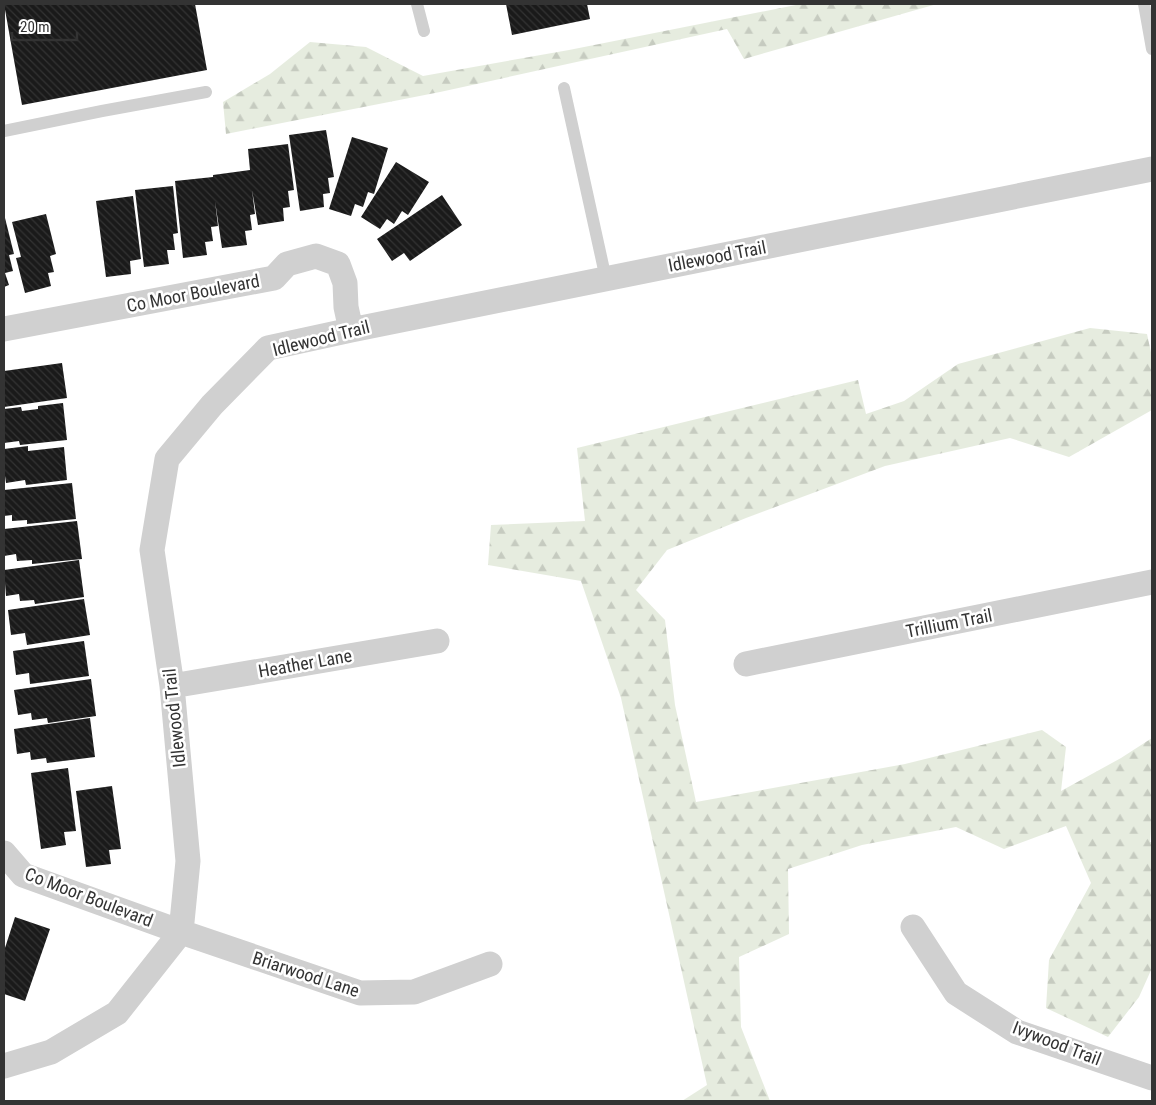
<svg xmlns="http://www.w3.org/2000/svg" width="1156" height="1105" font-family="'Roboto Condensed',sans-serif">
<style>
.forest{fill:url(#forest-firs)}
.building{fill:url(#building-back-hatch)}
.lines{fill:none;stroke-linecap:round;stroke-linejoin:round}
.lane{stroke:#d0d0d0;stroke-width:12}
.street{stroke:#d0d0d0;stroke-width:25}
.labels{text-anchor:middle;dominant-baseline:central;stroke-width:5;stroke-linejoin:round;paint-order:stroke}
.street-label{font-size:18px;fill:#333;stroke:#fff}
</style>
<defs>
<pattern id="forest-firs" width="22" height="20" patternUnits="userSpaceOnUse" patternTransform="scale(1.25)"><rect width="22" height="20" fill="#e6ecdf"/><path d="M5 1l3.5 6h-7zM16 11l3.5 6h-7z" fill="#c6cbc0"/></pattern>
<pattern id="building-back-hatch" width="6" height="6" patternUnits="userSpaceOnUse" patternTransform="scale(1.25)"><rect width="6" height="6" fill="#1a1a1a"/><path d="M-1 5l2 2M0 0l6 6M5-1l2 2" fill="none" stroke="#333"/></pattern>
</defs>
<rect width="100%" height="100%" fill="#fff"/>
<path class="forest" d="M 801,4 L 937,4 L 744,59 L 727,29 L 440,92 L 226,134 L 223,102 L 270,74 L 310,42 L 366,47 L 423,76 L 569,50 Z
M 1090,328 L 1147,334 L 1152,357 L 1152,410 L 1069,457 L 1010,438 L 885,466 L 746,518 L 667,550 L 636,590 L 665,620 L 675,705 L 696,802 L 905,764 L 1042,730 L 1066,747 L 1061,791 L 1121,758 L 1152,738 L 1152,815 L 1150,842 L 1152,842 L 1152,968 L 1139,997 L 1108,1037 L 1046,1008 L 1049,960 L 1091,883 L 1066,826 L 1004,849 L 956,827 L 862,845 L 788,869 L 789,934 L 739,957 L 741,1027 L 770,1101 L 682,1101 L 707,1085 L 621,698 L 581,581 L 488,565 L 491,525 L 585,521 L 577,448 L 858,380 L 866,414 L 904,401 L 958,364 Z"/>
<path class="building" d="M 4,4 L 195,4 L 207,70 L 22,105 Z
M 506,4 L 587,4 L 590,19 L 512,35 Z
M 326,130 L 334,177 L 328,178 L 330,193 L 323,194 L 324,207 L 300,211 L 289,135 Z
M 352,137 L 388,148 L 374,194 L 368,192 L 363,207 L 355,204 L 351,216 L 329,209 Z
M 288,144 L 294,190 L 288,191 L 290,207 L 283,208 L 284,221 L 258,225 L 252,190 L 255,214 L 250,215 L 252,230 L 245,231 L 247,245 L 222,248 L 215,201 L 218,226 L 211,227 L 213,241 L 205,242 L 207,255 L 183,258 L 175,181 L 213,177 L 213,175 L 250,170 L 248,149 Z
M 396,162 L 429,182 L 408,215 L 402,211 L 394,224 L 387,219 L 380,229 L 361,217 Z
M 173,186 L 178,233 L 173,234 L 175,250 L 167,250 L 169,264 L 144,267 L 135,190 Z
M 442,195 L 462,225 L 410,261 L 404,253 L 392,261 L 377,239 Z
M 133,196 L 141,259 L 130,261 L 131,274 L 106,277 L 96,201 Z
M 4,214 L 14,254 L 9,255 L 13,271 L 5,273 L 9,285 L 4,287 Z
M 46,214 L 56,254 L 50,256 L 54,272 L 48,273 L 51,286 L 25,293 L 16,258 L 21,257 L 12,222 Z
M 62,363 L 67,398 L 4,407 L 4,371 Z
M 63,403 L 67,440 L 20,445 L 19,441 L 4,443 L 4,409 L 21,407 L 22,411 L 38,409 L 38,406 Z
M 28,446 L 28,451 L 64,447 L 67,480 L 26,485 L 25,480 L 6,483 L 5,476 L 4,476 L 4,449 Z
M 72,483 L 76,519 L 27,524 L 27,520 L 12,521 L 12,515 L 4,516 L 4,490 Z
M 77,521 L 82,559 L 32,564 L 32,560 L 17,561 L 16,554 L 4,556 L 4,529 Z
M 79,560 L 84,597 L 35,604 L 34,600 L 20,601 L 19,594 L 6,596 L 4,570 Z
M 84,599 L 90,635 L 27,645 L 25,633 L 11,635 L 8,610 Z
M 84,641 L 89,676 L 30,684 L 29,673 L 16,675 L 13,651 Z
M 91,679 L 96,716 L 48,723 L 47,718 L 32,720 L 31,713 L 18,715 L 14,690 Z
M 90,718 L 95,757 L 47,763 L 46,758 L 31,760 L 30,752 L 17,754 L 14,729 Z
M 68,768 L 76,831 L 64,832 L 66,845 L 41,849 L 31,773 Z
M 112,786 L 121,849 L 109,850 L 111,864 L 86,867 L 76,791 Z
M 15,917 L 50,929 L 25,1001 L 4,994 L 4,951 Z"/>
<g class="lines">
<path class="lane" d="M 417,4 L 424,31
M 1144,4 L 1152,49
M 564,88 L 606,279
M 4,131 L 102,111 L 206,92"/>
<path class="street" d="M 4,329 L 274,278 L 287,264 L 316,256 L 338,264 L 345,283 L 346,307 L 351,330
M 746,664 L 1152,582
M 172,686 L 437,641
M 4,853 L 23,875 L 181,932 L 360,993 L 414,992 L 490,964
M 913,927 L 956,993 L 1017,1032 L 1152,1078
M 4,1066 L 51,1052 L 117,1013 L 181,932 L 188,861 L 172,686 L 152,550 L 167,459 L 212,405 L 268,348 L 351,330 L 1152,169"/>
</g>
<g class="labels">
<g class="street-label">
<text transform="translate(717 256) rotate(-11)">Idlewood Trail</text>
<text transform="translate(193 293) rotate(-11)">Co Moor Boulevard</text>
<text transform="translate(321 338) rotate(-14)">Idlewood Trail</text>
<text transform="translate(949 623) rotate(-11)">Trillium Trail</text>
<text transform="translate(305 663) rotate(-10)">Heather Lane</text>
<text transform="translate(174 718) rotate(-96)">Idlewood Trail</text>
<text transform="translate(89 897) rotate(21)">Co Moor Boulevard</text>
<text transform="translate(306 974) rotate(18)">Briarwood Lane</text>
<text transform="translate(1057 1043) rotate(21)">Ivywood Trail</text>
</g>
</g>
<rect width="1156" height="1105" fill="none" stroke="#333333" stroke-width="10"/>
<path d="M12 32v8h65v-8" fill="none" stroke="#333333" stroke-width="2.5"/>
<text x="20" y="32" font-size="15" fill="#333333" stroke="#ffffff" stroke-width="4" paint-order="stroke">20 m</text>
</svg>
